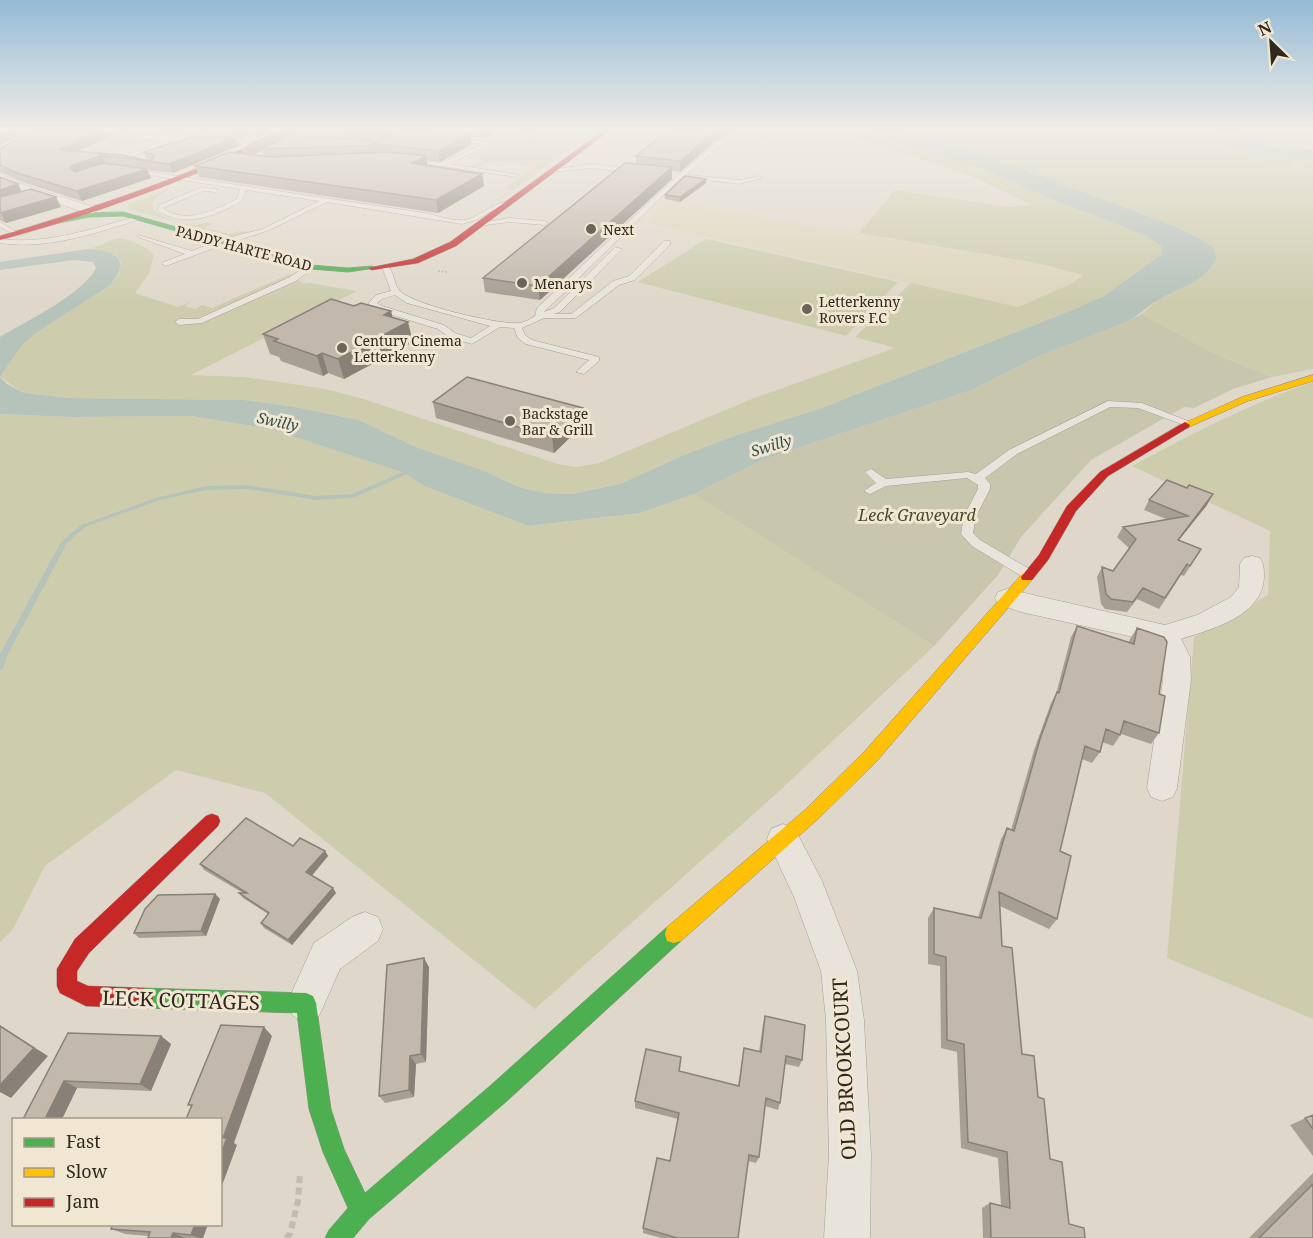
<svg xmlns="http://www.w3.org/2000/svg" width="1313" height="1238" font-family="'Noto Serif',serif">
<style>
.farmland{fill:#ddd6bc}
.green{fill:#cdcdae}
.cemetery{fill:#c8c7ad}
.water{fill:#b6c3bb}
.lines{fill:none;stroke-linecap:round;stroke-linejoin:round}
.stream{fill:#b6c3bb;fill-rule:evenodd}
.lane-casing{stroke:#a49e94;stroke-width:1}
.street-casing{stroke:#a49e94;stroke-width:1}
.fast-casing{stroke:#938d84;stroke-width:1}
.slow-casing{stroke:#938d84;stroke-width:1}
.jam-casing{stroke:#938d84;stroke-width:1}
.path-far2{stroke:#c0bbb3;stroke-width:1.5;stroke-dasharray:2 1.5;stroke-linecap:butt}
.path-far1{stroke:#c0bbb3;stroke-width:2;stroke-dasharray:2 1.5;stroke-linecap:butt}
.path{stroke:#c0bbb3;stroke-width:6;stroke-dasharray:7 4.5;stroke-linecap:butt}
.lane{fill:#e8e4db;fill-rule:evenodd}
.street{fill:#e8e4db;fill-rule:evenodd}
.fast{fill:#4caf50;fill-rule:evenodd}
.slow{fill:#ffc107;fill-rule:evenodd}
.jam{fill:#c62828;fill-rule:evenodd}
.wall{fill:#a79e94;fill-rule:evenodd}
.shaded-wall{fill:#888178}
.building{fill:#c2b8ac;stroke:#888178;stroke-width:1.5}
.poi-dot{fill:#6d655a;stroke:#f0e6d1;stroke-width:2}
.labels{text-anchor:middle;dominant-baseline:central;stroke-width:6;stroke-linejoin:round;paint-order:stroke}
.far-poi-label{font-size:14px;fill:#30271e;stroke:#f0e6d1;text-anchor:start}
.far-street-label{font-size:14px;fill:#30271e;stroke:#f0e6d1}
.far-water-label{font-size:15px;font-style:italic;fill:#2f4e4c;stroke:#f0e6d1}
.park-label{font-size:16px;font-style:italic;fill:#424a27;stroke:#f0e6d1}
.near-street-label{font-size:20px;fill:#30271e;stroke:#f0e6d1}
</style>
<rect width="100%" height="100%" fill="#dfd8ca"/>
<path class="farmland" d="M 669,202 L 1032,262 L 1085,275 L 1069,285 L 1018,307 L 651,224 L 648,221 Z"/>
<path class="green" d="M 82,128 L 174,128 L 141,146 L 123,146 L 93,160 L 5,165 Z
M 846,128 L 869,128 L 867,129 L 887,139 L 986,170 L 1044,196 L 1147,236 L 1163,247 L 1162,254 L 1104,296 L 1065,313 L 819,409 L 734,436 L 679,457 L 620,484 L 572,494 L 544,493 L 519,487 L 487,472 L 416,447 L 359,420 L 295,407 L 244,400 L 69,398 L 24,393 L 0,377 L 22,345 L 36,333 L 110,285 L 119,275 L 121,262 L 115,255 L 88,249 C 112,244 112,231 138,244 C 144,247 149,249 154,255 L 149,273 L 135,293 L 178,307 L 191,302 L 185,306 L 195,309 L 202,305 L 212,308 L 290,274 L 304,284 L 309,283 L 357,291 L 191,375 L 245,377 L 326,389 L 364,399 L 558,464 L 576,467 L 599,463 L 754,398 L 895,348 L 855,337 L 911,283 L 1018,307 L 1069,285 L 1084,275 L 1032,262 L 859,233 L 895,190 L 1008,207 L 1032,205 L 969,175 L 868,142 Z
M 904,128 L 1204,128 C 1226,157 1279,158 1313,159 L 1313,168 L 1292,163 L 1293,167 L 1313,171 L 1313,369 L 1272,377 L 1217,355 L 1142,314 C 1148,309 1154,302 1160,299 C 1179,288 1209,278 1217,257 C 1209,240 1193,235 1177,227 L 985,155 L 904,132 Z
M 527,138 L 578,144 L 502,198 L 491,202 L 513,190 L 505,188 L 535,167 C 525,166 502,160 492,162 C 483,164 481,170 470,167 L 483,160 L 468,158 L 497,141 L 521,141 Z
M 169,189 L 159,195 L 152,203 L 153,208 C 161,218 182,224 194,225 C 201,225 205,221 213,223 L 205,228 L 230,234 L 239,231 L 250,232 L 234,237 L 128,209 L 129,204 Z
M 706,239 L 898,282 L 846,336 L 638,282 Z
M 1313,382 L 1313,1019 L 1167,958 L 1194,637 L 1268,595 L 1270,531 L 1132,466 C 1193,433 1247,405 1313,382 Z
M 0,414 L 69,417 L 191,416 L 271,429 L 404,473 L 424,486 L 528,526 L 640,513 L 694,494 L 934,646 L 775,795 L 535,1009 L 265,793 L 176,770 L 45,866 L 13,929 L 0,942 Z"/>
<path class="cemetery" d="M 1142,314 L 1217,355 L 1272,377 L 1233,389 L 1194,408 L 1184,407 L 1091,460 L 1021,537 L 998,575 L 934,646 L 694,494 L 765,459 L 972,390 L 1039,356 L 1124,323 Z"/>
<path class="water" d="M 869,128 L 904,128 L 904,132 L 985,155 L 1177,227 L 1201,239 L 1213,248 L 1217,257 C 1207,281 1180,287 1160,299 C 1147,306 1138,317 1124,323 L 1039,356 L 972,390 L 765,459 L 694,494 L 640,513 L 528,526 L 424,486 L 404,473 L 271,429 L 191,416 L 69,417 L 0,414 L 0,337 C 25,322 83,294 96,268 L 93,262 L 74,260 L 0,270 L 0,262 L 88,249 C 116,251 132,260 110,285 L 36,333 L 22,345 L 0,377 L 7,384 L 24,393 L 69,398 L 244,400 L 295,407 L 359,420 L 416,447 L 487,472 L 519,487 L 544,493 L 572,494 L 620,484 L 679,457 L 734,436 L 819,409 L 1065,313 L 1104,296 L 1162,254 L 1162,247 L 1147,236 L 1044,196 L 986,170 L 887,139 L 865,129 Z
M 1204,128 L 1237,128 L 1269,146 L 1313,150 L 1313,159 C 1280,158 1225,156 1204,128 Z"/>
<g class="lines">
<path class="stream" d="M 414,467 L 417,469 L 416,470 L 353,498 L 316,500 L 247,489 L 206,490 L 160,500 L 85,527 L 67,543 L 8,654 L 3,669 L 0,670 L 0,654 L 61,542 L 81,525 L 156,498 L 206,486 L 247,485 L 316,496 L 352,494 Z"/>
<defs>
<path id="lane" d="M 185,128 L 191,128 L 174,138 L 200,138 L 202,141 L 168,141 L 147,152 L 115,160 L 112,158 L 143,150 L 163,139 L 117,138 L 115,135 L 168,136 Z
M 377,128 L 405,135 L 406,139 L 393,144 L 400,137 Z
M 472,128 L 528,131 L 537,128 L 543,128 L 529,135 Z
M 580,128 L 610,130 L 607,132 Z
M 742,128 L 748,128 L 718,147 L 677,182 L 544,312 L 554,308 L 615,247 L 622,249 L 560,312 L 554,314 L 571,314 L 613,281 L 629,276 L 664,241 L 670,241 L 670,245 L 635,280 L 619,285 L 576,318 L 544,318 L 522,328 L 525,335 L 532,340 L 599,357 L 599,361 L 584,374 L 576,372 L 589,360 L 526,344 L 518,338 L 514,328 L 500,327 L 472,344 L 449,337 L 438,329 L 376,310 L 368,303 L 376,295 L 391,291 L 382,267 L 386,265 C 395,270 393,285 401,292 C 415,305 499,325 518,323 C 524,323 530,319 535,316 L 537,308 L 673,180 L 714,145 ZM 395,295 L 407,303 L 490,326 L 471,338 L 455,333 L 444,325 L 382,306 L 377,303 L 382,299 Z
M 797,128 L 802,128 L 798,132 L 805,143 L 801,143 L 792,132 Z
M 455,137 L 492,143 L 449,164 L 519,175 L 516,177 L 408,161 L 411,159 L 442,163 L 483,144 L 453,140 Z
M 219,139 L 260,141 L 263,143 L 217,142 Z
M 592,164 L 634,169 L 637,171 L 634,173 L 592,168 L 553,172 L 550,170 Z
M 131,169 L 425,213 C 439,216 455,223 469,219 C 483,214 493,203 509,201 L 512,203 L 497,208 L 476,220 L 462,224 L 327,202 L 267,231 L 225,244 L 166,266 L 162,264 L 163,262 L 185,254 L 138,237 L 138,235 L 192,251 L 219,240 L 263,229 L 319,201 L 246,190 L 242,201 C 217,215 183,230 158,210 L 159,205 L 200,188 L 218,189 L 216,192 L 203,191 L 163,208 C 185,225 215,210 237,199 L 240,189 L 129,172 Z
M 689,175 L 740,180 L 759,176 L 762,178 L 740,184 L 687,178 Z
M 139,216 L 141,219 C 96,233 48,250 0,243 L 0,239 C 48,245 93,228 139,216 Z
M 509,218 L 545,221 L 548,223 L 545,225 L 509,222 L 479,226 L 476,224 Z
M 0,222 L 17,232 L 18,233 L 13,234 L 0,227 Z
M 308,265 L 315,267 L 296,281 L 202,323 L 179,325 L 175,322 L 179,319 L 198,319 L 290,277 Z
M 1108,401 L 1142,403 L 1193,423 L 1192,425 L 1184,425 L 1138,408 L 1110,407 L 1017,454 L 985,478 L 990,484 L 990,489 L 976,516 L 973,533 L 980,540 L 1033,571 L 1034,574 L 1033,577 L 1023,577 L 972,546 L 961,534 L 964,516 L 978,489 L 978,485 L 967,478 L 886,486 L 870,494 L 864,491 L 876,483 L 865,472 L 871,469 L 886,479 L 968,472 L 976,474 L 1009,450 Z"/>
<path id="street" d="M 0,174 L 21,184 L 94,207 L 96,210 L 94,213 L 86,213 L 13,188 L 0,182 Z
M 1252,556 L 1260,558 C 1264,565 1264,569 1264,577 C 1263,616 1212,629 1181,639 L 1190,657 L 1191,680 L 1177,788 L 1173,797 L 1162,801 L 1151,797 L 1147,788 L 1163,680 L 1164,657 L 1156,642 L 1021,612 L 998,604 L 995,598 L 998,592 L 1007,589 L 1165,625 L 1197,615 L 1231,597 L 1239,587 L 1240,564 L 1244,558 Z
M 783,824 L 795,829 L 822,881 L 857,971 L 864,1020 L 871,1155 L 870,1238 L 824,1238 L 829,1155 L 826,1020 L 821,971 L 794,897 L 767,839 L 771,829 Z
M 365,912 L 378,917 L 383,929 L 378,941 L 340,969 L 319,1016 L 306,1022 L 293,1016 L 287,1003 L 314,943 L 352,917 Z"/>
<path id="fast" d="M 123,212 L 311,265 L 348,268 L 372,266 L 376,268 L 348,272 L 311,269 L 123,216 L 89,217 L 54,224 L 51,222 L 89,213 Z
M 674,925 L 681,927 L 683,934 L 681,941 L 507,1101 L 369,1219 L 353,1238 L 325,1238 L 329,1230 L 348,1208 L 323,1152 L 309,1109 L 297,1013 L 143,1008 L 136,1005 L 133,998 L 136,991 L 143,988 L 306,993 L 313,996 L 316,1003 L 331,1109 L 344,1149 L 365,1193 L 491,1085 L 667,927 Z"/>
<path id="slow" d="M 1313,375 L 1313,381 L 1248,401 L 1189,427 L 1181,427 L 1180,425 L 1242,397 Z
M 1027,573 L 1032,574 L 1033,577 L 1032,580 L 876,762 L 818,819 L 681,941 L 674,943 L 667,941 L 665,934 L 667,927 L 806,809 L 864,752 L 1022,574 Z"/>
<path id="jam" d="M 287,128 L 293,128 C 268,145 237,157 210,168 C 142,196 71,221 0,240 L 0,236 C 98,206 195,174 287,128 Z
M 607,128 L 613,128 L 456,246 L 418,263 L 372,270 L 368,268 L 413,259 L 450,242 Z
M 1185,422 L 1190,425 L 1189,427 L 1108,476 L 1076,511 L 1048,560 L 1032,580 L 1022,580 L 1021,577 L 1039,555 L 1067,506 L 1100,472 Z
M 212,814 L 218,816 L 220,821 L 218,826 L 89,953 L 77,971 L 77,981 L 88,986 L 143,988 L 150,991 L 153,998 L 150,1005 L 143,1008 L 86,1006 L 60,993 L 57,986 L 57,969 L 75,939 L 206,816 Z"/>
</defs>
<use href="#lane" class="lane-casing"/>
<use href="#street" class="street-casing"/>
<use href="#fast" class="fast-casing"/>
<use href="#slow" class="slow-casing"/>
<use href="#jam" class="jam-casing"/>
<path class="path-far2" d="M 1249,155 L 1313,169"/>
<path class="path-far1" d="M 438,271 L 448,272"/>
<path class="path" d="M 286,1238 L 290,1234 L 298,1201 L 300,1173"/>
<use href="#lane" class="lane"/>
<use href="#street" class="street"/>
<use href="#fast" class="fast"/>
<use href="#slow" class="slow"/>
<use href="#jam" class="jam"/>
</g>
<path class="wall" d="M 35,128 L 128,128 L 78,151 L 147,160 L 144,152 L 231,138 L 188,132 L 187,128 L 277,128 L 256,138 L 254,130 L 239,139 L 235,138 L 238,146 L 173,173 L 147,170 L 151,178 L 82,201 L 22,182 L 0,172 L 0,149 Z
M 138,128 L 185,128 L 174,131 Z
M 284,128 L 494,128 L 495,133 L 485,138 L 470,137 L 471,145 L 440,162 L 426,160 L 427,166 L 482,174 L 484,186 L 438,213 L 199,177 L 195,166 L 243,154 L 242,149 ZM 389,128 L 401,132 L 393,136 ZM 303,129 L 302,130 L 303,136 L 289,136 ZM 262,150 L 264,156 L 253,155 Z
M 499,128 L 527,128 L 525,129 Z
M 671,128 L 737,128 L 713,143 L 680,172 L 672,171 L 672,179 L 540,300 L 485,292 L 483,278 L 636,164 L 636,156 Z
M 747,128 L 790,128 L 789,130 Z
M 0,177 L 22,191 L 61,207 L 6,223 L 0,220 Z
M 706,183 L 680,202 L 665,199 L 665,195 Z
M 354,306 L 391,311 L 392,317 L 413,342 L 344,379 L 328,373 L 323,376 L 281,361 L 279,357 L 270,354 L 263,334 Z
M 433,402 L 583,408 L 584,424 L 554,453 L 436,418 Z
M 1149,500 L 1207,505 L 1179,540 L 1201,549 L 1184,576 L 1181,575 L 1159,609 L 1137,599 L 1127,612 L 1105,609 L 1101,604 L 1097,577 L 1102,567 L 1113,571 L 1130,549 L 1117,537 L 1123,527 L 1166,519 L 1144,510 Z
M 1077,626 L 1129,643 L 1130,639 L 1137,628 L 1159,694 L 1159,733 L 1151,744 L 1121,734 L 1113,746 L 1102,742 L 1100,752 L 1092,763 L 1082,759 L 1060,851 L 1057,919 L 1049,929 L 1000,906 L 1002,946 L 1022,1054 L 1038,1097 L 1050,1159 L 1069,1224 L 1085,1238 L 983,1238 L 982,1208 L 990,1203 L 1001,1206 L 998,1158 L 961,1148 L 957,1052 L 941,1048 L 940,966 L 928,964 L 928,918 L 934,908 L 978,918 L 1001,839 L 1007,828 L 1011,830 L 1034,750 L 1051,703 L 1056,694 L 1071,637 Z
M 293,846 L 325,851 L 328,856 L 311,875 L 336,893 L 292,945 L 264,928 L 261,923 L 268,914 L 243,898 L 239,893 L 243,893 L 204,870 L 200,864 Z
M 215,894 L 220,899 L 206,936 L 139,938 L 134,933 Z
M 429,967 L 426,1062 L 416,1064 L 414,1097 L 385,1103 L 379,1096 Z
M 765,1016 L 802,1060 L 799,1067 L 785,1064 L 780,1103 L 778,1110 L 765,1106 L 759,1157 L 756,1163 L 748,1161 L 738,1238 L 661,1238 L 643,1233 L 643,1228 L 670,1161 L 678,1119 L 635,1108 L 635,1101 L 681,1065 L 679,1071 L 738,1086 L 744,1048 L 759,1052 L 763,1024 Z
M 68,1033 L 161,1036 L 171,1044 L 151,1091 L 77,1088 L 62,1119 Z
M 1313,1115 L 1313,1156 L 1290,1125 Z
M 1313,1173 L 1313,1238 L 1249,1238 Z
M 208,1224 L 203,1238 L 148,1238 L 148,1236 L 125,1234 L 111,1229 Z"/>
<path class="shaded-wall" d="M 13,128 L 32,128 L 0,145 L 0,135 Z
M 107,128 L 128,128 L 62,158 L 58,150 Z
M 173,128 L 185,128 L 174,131 Z
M 242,128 L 277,128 L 256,138 L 254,130 L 239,139 L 237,130 Z
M 287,128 L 306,128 L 264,149 L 262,149 L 262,150 L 248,158 L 245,149 Z
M 489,128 L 494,128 L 495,133 L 485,138 L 484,130 Z
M 723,128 L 737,128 L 713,143 L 680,172 L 680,161 L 713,133 Z
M 392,129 L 393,137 L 383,143 L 381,134 Z
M 470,135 L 471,145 L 440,162 L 438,151 Z
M 235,138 L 238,146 L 173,173 L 169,164 Z
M 102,155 L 106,164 L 75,175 L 70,168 L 71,166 Z
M 426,156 L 428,168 L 412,163 Z
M 672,167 L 672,179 L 540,300 L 538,286 Z
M 147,169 L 151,178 L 82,201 L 77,191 Z
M 482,174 L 484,186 L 438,213 L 436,200 Z
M 706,179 L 706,183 L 680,202 L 680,197 Z
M 18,184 L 23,194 L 0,201 L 0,190 Z
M 56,197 L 61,207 L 6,223 L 1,213 Z
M 391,311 L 395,329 L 408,322 L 413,342 L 344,379 L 338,359 L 384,315 Z
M 322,353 L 328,373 L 323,376 L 317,356 Z
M 583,408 L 584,424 L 554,453 L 552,437 Z
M 1213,494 L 1207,505 L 1171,550 L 1178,540 Z
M 325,851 L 328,856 L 310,878 L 306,872 Z
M 333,888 L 336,893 L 292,945 L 288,940 Z
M 215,894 L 220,899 L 206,936 L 201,931 Z
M 424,958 L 429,967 L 426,1062 L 421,1054 Z
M 0,1026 L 48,1056 L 11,1098 L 0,1092 Z
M 264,1027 L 272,1036 L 234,1143 L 237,1145 L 220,1191 L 220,1156 L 223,1138 Z
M 161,1036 L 171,1044 L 151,1091 L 140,1084 Z
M 410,1056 L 416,1064 L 414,1097 L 409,1090 Z
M 64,1081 L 77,1088 L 62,1119 L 45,1119 Z
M 195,1224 L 208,1224 L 203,1238 L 200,1238 L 191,1235 Z
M 173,1233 L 185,1238 L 171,1238 Z"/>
<path class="building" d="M 0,128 L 13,128 L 0,135 Z
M 35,128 L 107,128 L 58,150 L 122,155 L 151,161 L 155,155 L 144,152 L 195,136 L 235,138 L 169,164 L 102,155 L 71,166 L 70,168 L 75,172 L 103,163 L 147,169 L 77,191 L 17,173 L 0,165 L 0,149 Z
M 214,128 L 242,128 L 237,130 Z
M 283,128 L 287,128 L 245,149 L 242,149 Z
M 305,128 L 388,128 L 392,129 L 381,134 L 302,130 Z
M 450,128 L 489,128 L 484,130 Z
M 671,128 L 723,128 L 713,133 L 680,161 L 636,156 Z
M 406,130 L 470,135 L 438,151 L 389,145 L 262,149 L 291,135 L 373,141 L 375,144 Z
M 229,152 L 271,157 L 388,152 L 426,156 L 412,163 L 482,174 L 436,200 L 195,166 Z
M 625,163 L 672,167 L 538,286 L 483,278 Z
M 685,176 L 706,179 L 680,197 L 665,195 Z
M 0,177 L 18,184 L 0,190 Z
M 31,189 L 56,197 L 0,213 L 0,197 Z
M 331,299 L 354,306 L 361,303 L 391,311 L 384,315 L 408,322 L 338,359 L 322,353 L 317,356 L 274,341 L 278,339 L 263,334 Z
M 467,377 L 583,408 L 552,437 L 433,402 Z
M 1167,480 L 1187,488 L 1189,485 L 1213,494 L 1178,540 L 1201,549 L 1190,566 L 1187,564 L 1165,598 L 1143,588 L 1133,602 L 1111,599 L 1106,594 L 1102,567 L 1113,571 L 1136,539 L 1123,527 L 1188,516 L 1149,500 Z
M 1077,626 L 1134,644 L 1137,628 L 1164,637 L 1167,642 L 1159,694 L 1165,696 L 1159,733 L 1124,721 L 1120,735 L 1106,729 L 1100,752 L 1085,746 L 1060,851 L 1071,856 L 1057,919 L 999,892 L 1002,946 L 1012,948 L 1022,1054 L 1034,1056 L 1038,1097 L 1044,1099 L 1050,1159 L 1062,1162 L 1069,1224 L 1084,1228 L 1085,1238 L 991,1238 L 990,1203 L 1010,1208 L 1007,1152 L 968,1142 L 964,1044 L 947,1040 L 946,957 L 934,954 L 934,908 L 981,918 L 1007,828 L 1014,831 L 1040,739 L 1057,692 L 1059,693 Z
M 246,818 L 293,846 L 300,838 L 325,851 L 306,872 L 333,888 L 288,940 L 261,923 L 269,913 L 239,893 L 247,893 L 200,864 Z
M 215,894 L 201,931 L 134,933 L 145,909 L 158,895 Z
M 424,958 L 421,1054 L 410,1056 L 409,1090 L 379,1096 L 387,965 Z
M 765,1016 L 805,1025 L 802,1060 L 786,1056 L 780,1103 L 766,1098 L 759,1157 L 749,1155 L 738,1238 L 677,1238 L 643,1228 L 657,1158 L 670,1161 L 679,1113 L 635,1101 L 646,1049 L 681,1057 L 679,1071 L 739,1086 L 744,1048 L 761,1052 Z
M 221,1025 L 264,1027 L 223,1138 L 227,1138 L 220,1156 L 220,1119 L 186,1119 L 192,1105 L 188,1105 Z
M 0,1026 L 34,1048 L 0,1085 Z
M 68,1033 L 161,1036 L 140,1084 L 64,1081 L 45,1119 L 23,1119 Z
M 1313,1115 L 1313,1129 L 1305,1118 Z
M 1313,1184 L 1313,1238 L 1259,1238 Z
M 113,1224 L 195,1224 L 191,1235 L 173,1233 L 171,1238 L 148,1238 L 150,1232 L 111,1229 Z"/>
<linearGradient id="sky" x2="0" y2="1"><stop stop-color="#94bad6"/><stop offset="0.43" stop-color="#f1ede7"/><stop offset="1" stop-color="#f1ede7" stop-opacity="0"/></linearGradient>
<rect width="1313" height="301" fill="url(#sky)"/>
<g class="poi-dot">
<circle cx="591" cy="229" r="6"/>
<circle cx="522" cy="283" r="6"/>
<circle cx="807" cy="309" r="6"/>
<circle cx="342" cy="348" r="6"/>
<circle cx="510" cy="421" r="6"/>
</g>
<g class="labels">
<g class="far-poi-label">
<text x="603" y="229">Next</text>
<text x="534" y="283">Menarys</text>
<text x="819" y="301">Letterkenny<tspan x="819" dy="16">Rovers F.C</tspan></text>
<text x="354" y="340">Century Cinema<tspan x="354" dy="16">Letterkenny</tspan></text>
<text x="522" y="413">Backstage<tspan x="522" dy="16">Bar &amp; Grill</tspan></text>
</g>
<g class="far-street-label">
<text transform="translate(244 248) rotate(15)">PADDY HARTE ROAD</text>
</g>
<g class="far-water-label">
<text transform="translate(278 421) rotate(12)">Swilly</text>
<text transform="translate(771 445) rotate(-17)">Swilly</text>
</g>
<g class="park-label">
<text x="917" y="515">Leck Graveyard</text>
</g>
<g class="near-street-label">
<text transform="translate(181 1000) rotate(2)">LECK COTTAGES</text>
<text transform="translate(844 1069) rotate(-93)">OLD BROOKCOURT</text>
</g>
</g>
<rect x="12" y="1118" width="210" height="108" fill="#f0e6d1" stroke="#a39a89" stroke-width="1.5"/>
<rect x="24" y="1138" width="30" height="9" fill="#4caf50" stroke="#a39a89" stroke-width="1.5"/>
<text x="66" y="1148" font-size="18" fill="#30271e">Fast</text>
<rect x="24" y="1168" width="30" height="9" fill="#ffc107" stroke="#a39a89" stroke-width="1.5"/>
<text x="66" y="1178" font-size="18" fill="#30271e">Slow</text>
<rect x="24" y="1198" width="30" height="9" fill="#c62828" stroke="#a39a89" stroke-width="1.5"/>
<text x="66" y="1208" font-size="18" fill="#30271e">Jam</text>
<g transform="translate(1271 42) rotate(335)" stroke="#f0e6d1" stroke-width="4.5" paint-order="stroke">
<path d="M0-4.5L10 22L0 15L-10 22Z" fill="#30271e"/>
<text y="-9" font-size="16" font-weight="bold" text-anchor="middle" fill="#30271e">N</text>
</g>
</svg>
